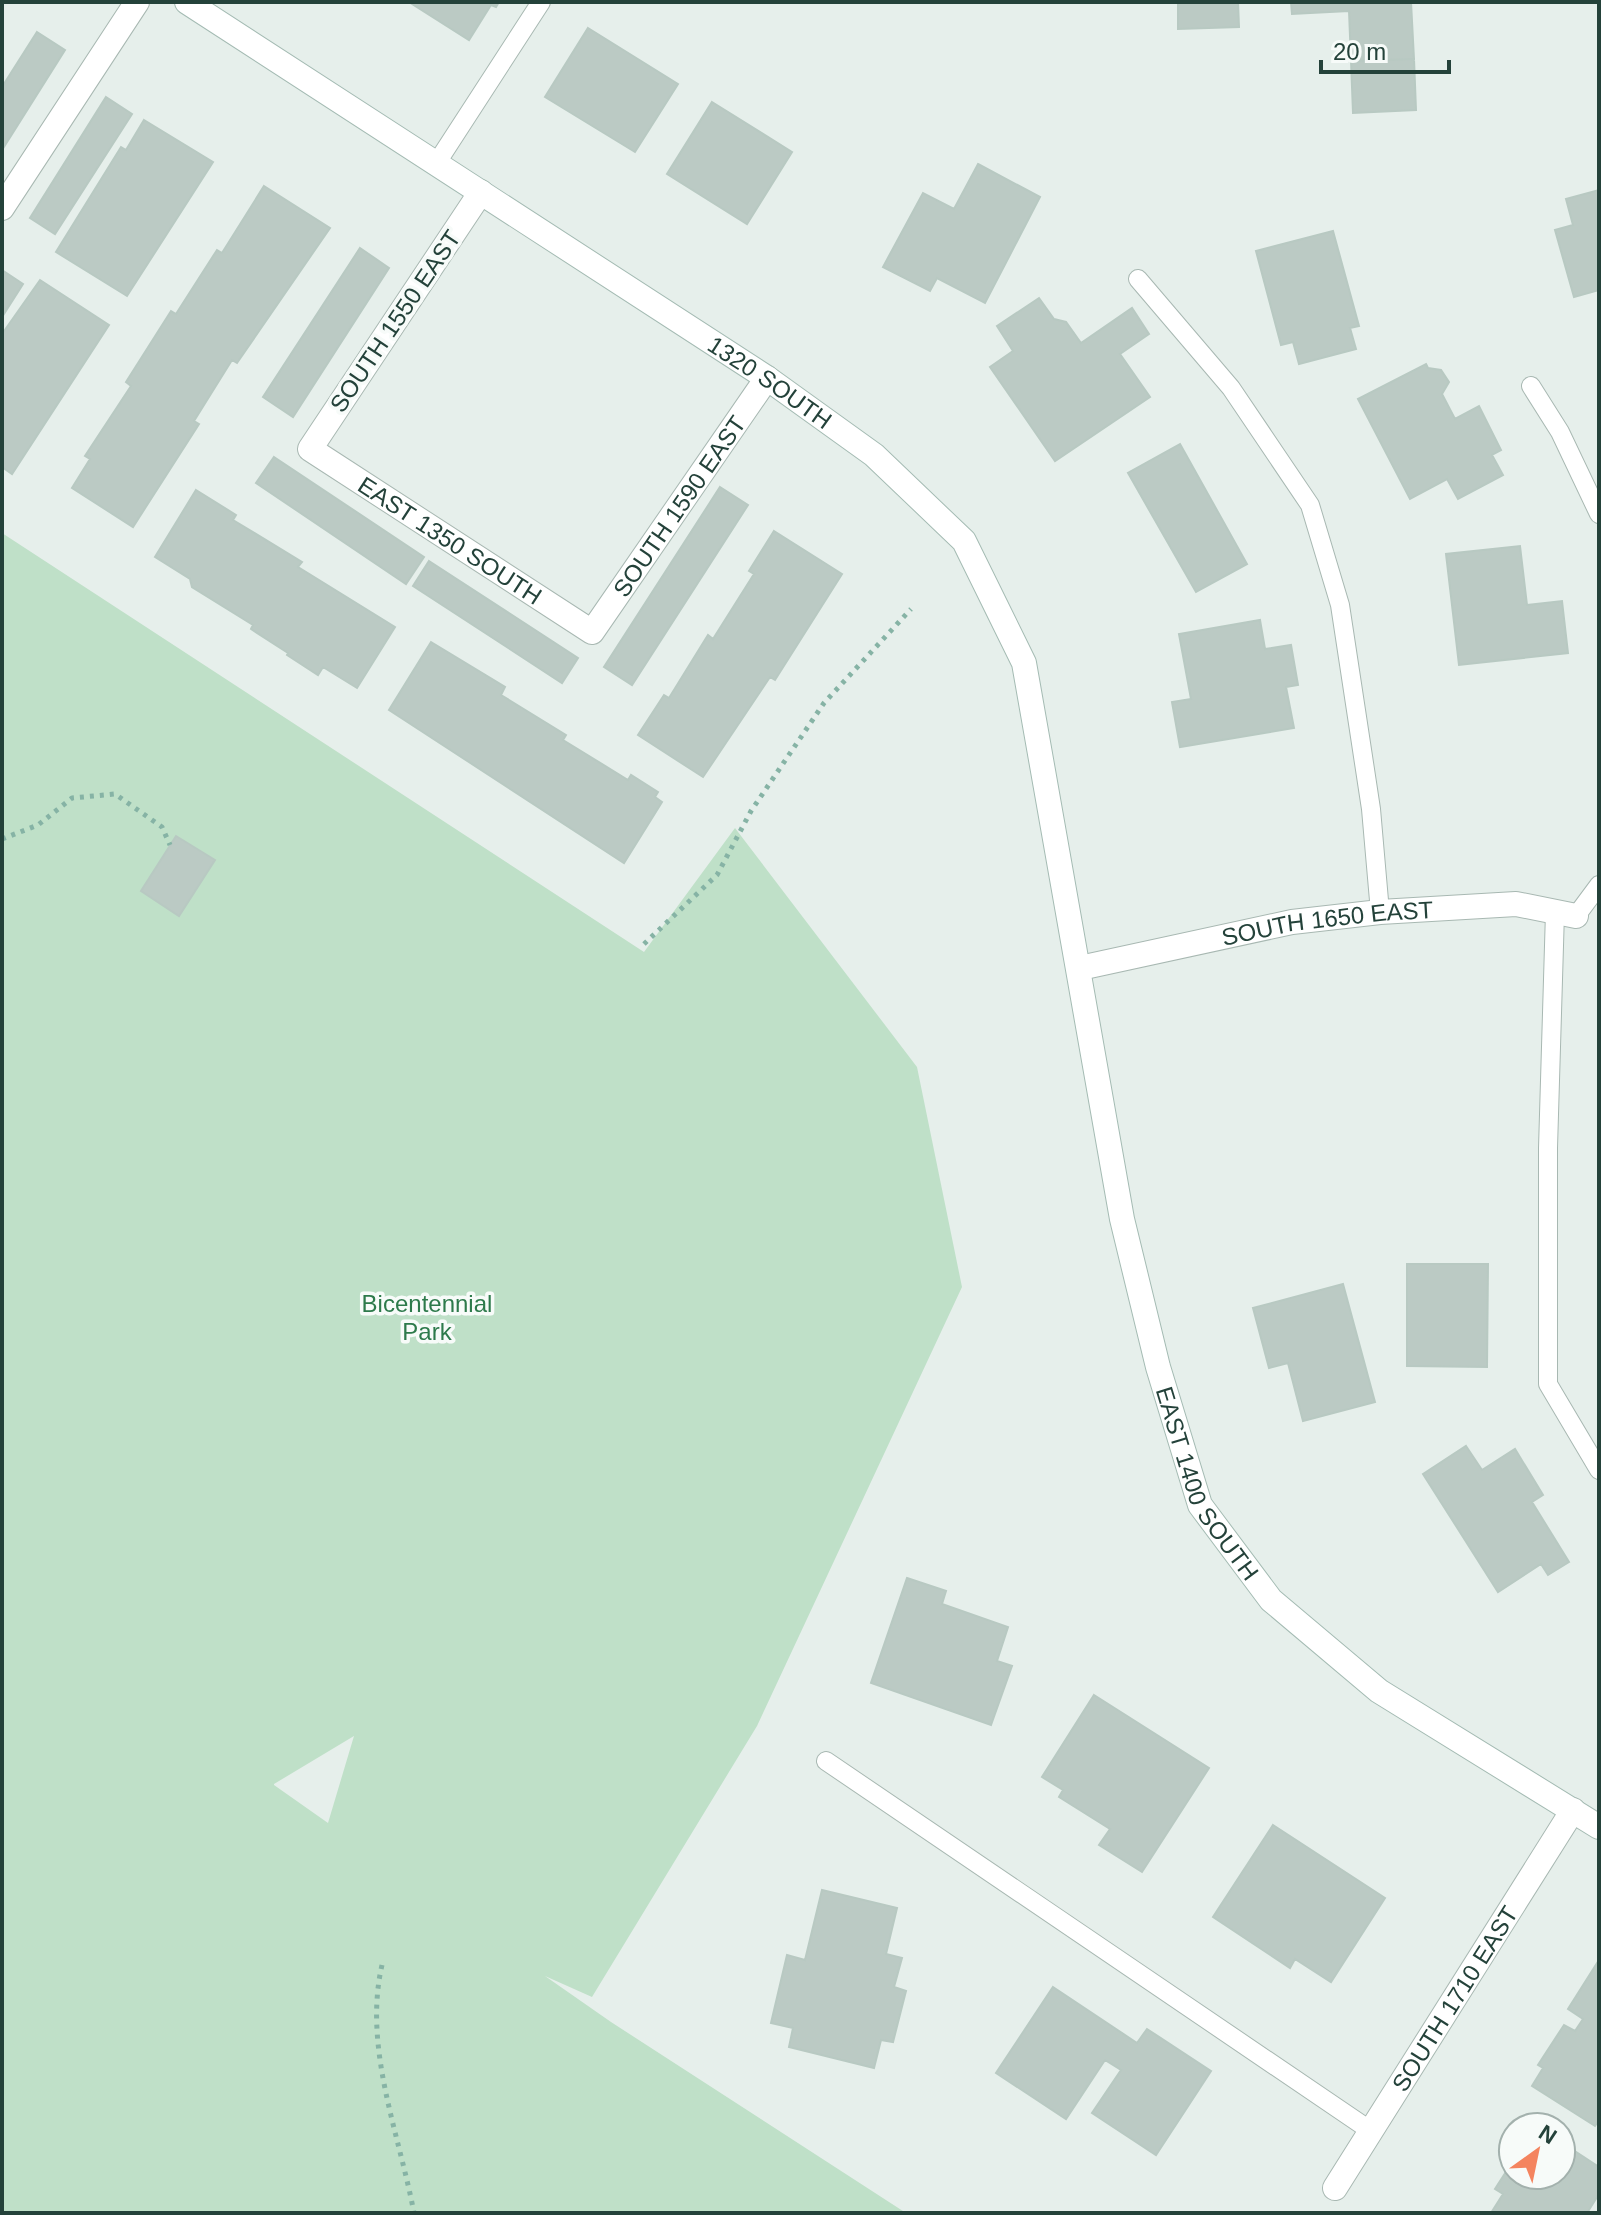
<svg xmlns="http://www.w3.org/2000/svg" width="1601" height="2215" font-family="Helvetica,sans-serif">
<style>
.green{fill:#bfe0c8;fill-rule:evenodd}
.building{fill:#bbcac4;stroke:#b8c9c2;stroke-width:2}
.lines{fill:none;stroke-linecap:round;stroke-linejoin:round}
.lane-casing{stroke:#a8b8b2;stroke-width:20}
.street-casing{stroke:#a8b8b2;stroke-width:26}
.secondary-casing{stroke:#a4bbb3;stroke-width:26}
.path{stroke:#86b3a5;stroke-width:5;stroke-dasharray:4 6;stroke-linecap:butt}
.lane{stroke:#fff;stroke-width:18}
.street{stroke:#fff;stroke-width:24}
.secondary{stroke:#fff;stroke-width:24}
.labels{text-anchor:middle;dominant-baseline:central;stroke-width:7;stroke-linejoin:round;paint-order:stroke}
.street-label{font-size:24px;fill:#24423a;stroke:#f7fbf9}
.park-label{font-size:24px;fill:#2d7a4b;stroke:#f7fbf9}
</style>
<rect width="100%" height="100%" fill="#e6efeb"/>
<path class="green" d="M 2,533 L 644,952 L 735,828 L 917,1067 L 962,1287 L 757,1726 L 592,1997 L 545,1976 L 611,2022 L 906,2213 L 2,2213 ZM 354,1736 L 328,1823 L 274,1785 L 274,1784 Z"/>
<path class="building" d="M 409,2 L 499,2 L 496,7 L 491,5 L 469,40 Z
M 1178,2 L 1238,2 L 1239,27 L 1178,29 Z
M 1291,2 L 1411,2 L 1414,59 L 1351,61 L 1349,11 L 1292,14 Z
M 588,28 L 678,84 L 635,152 L 545,97 Z
M 37,32 L 65,50 L 2,150 L 2,87 Z
M 1414,59 L 1416,110 L 1353,113 L 1351,61 Z
M 106,97 L 132,114 L 55,234 L 30,218 Z
M 712,102 L 792,152 L 747,224 L 667,174 Z
M 144,120 L 213,162 L 127,296 L 56,252 L 121,147 L 126,150 Z
M 978,164 L 1040,197 L 985,303 L 937,278 L 930,291 L 883,267 L 923,193 L 954,209 Z
M 264,186 L 330,228 L 237,363 L 232,360 L 194,421 L 199,424 L 133,527 L 72,488 L 90,459 L 85,456 L 131,386 L 126,382 L 171,311 L 176,314 L 217,250 L 222,253 Z
M 1599,190 L 1599,290 L 1574,297 L 1555,230 L 1573,225 L 1566,199 Z
M 1333,231 L 1359,326 L 1350,328 L 1356,349 L 1299,364 L 1293,342 L 1281,345 L 1256,251 Z
M 360,248 L 389,268 L 293,417 L 263,397 Z
M 2,270 L 23,284 L 2,317 Z
M 40,280 L 109,325 L 12,474 L 2,467 L 2,334 Z
M 1039,298 L 1054,319 L 1066,322 L 1081,343 L 1132,308 L 1149,334 L 1120,354 L 1150,397 L 1055,461 L 990,367 L 1013,351 L 997,326 Z
M 1426,364 L 1428,368 L 1441,370 L 1449,382 L 1442,394 L 1455,419 L 1479,406 L 1501,450 L 1492,455 L 1503,475 L 1458,499 L 1447,479 L 1410,499 L 1358,399 Z
M 1180,444 L 1247,564 L 1196,592 L 1128,473 Z
M 274,457 L 424,557 L 406,584 L 256,483 Z
M 720,487 L 748,505 L 632,685 L 604,667 Z
M 196,490 L 236,515 L 233,520 L 302,562 L 298,567 L 395,627 L 357,688 L 323,667 L 318,675 L 287,655 L 288,653 L 251,629 L 253,625 L 192,587 L 190,579 L 155,557 Z
M 774,531 L 842,574 L 775,680 L 770,677 L 703,777 L 638,735 L 664,695 L 669,698 L 708,635 L 713,639 L 754,574 L 749,571 Z
M 1520,546 L 1527,605 L 1562,601 L 1568,653 L 1459,665 L 1446,554 Z
M 429,561 L 578,658 L 562,683 L 413,586 Z
M 1260,620 L 1265,649 L 1291,645 L 1298,685 L 1286,687 L 1294,728 L 1180,747 L 1172,702 L 1191,699 L 1179,634 Z
M 431,642 L 505,687 L 501,695 L 566,735 L 563,740 L 628,780 L 631,775 L 658,792 L 655,797 L 662,802 L 624,863 L 389,710 Z
M 176,836 L 215,860 L 179,916 L 141,891 Z
M 1407,1264 L 1488,1264 L 1487,1367 L 1407,1366 Z
M 1343,1284 L 1375,1402 L 1303,1421 L 1288,1363 L 1269,1368 L 1253,1308 Z
M 1466,1446 L 1482,1470 L 1515,1449 L 1543,1495 L 1532,1502 L 1569,1562 L 1548,1575 L 1541,1564 L 1498,1592 L 1423,1474 Z
M 907,1578 L 946,1591 L 942,1604 L 1008,1627 L 997,1661 L 1012,1666 L 991,1725 L 871,1683 Z
M 1094,1695 L 1209,1768 L 1142,1872 L 1099,1845 L 1110,1829 L 1059,1797 L 1063,1790 L 1042,1777 Z
M 1273,1825 L 1385,1898 L 1331,1982 L 1295,1959 L 1290,1968 L 1213,1917 Z
M 822,1890 L 897,1908 L 886,1954 L 902,1958 L 894,1987 L 906,1991 L 893,2042 L 881,2040 L 874,2068 L 789,2047 L 793,2028 L 771,2023 L 787,1955 L 805,1960 Z
M 1599,1960 L 1599,2120 L 1595,2126 L 1532,2086 L 1543,2068 L 1538,2065 L 1564,2025 L 1575,2031 L 1583,2019 L 1568,2009 Z
M 1053,1987 L 1137,2043 L 1147,2029 L 1211,2071 L 1156,2155 L 1092,2113 L 1121,2070 L 1105,2060 L 1066,2119 L 996,2073 Z
M 1561,2142 L 1599,2167 L 1599,2194 L 1587,2213 L 1491,2213 L 1503,2194 L 1495,2189 L 1513,2161 L 1513,2175 L 1561,2175 Z"/>
<g class="lines">
<defs>
<path id="lane" d="M 436,164 L 541,2
M 1138,279 L 1231,388 L 1310,505 L 1340,605 L 1371,809 L 1380,912
M 1531,386 L 1560,432 L 1599,514
M 1555,912 L 1548,1148 L 1548,1384 L 1599,1470
M 1576,916 L 1599,885
M 826,1761 L 1371,2131"/>
<g id="street">
<path id="s1" d="M 481,192 L 310,449 L 592,632 L 767,378"/>
<path d="M 2,208 L 137,2"/>
<path id="s2" d="M 1080,968 L 1292,922 L 1380,912 L 1516,904 L 1576,916"/>
<path id="s3" d="M 1335,2188 L 1573,1810"/>
</g>
<g id="secondary">
<path id="s4" d="M 187,2 L 767,378 L 874,455 L 964,541 L 1024,663 L 1122,1219 L 1158,1367 L 1200,1505 L 1271,1600 L 1379,1691 L 1599,1827"/>
</g>
</defs>
<use href="#lane" class="lane-casing"/>
<use href="#street" class="street-casing"/>
<use href="#secondary" class="secondary-casing"/>
<path class="path" d="M 2,839 L 38,825 L 72,798 L 115,794 L 162,827 L 170,845
M 644,944 L 717,875 L 751,811 L 824,703 L 911,609
M 382,1965 C 363,2047 399,2133 414,2213"/>
<use href="#lane" class="lane"/>
<use href="#street" class="street"/>
<use href="#secondary" class="secondary"/>
</g>
<g class="labels">
<g class="street-label">
<text transform="translate(395 321) rotate(-56)">SOUTH 1550 EAST</text>
<text stroke="none"><textPath href="#s4" startOffset="696">1320 SOUTH</textPath></text>
<text stroke="none"><textPath href="#s1" startOffset="798">SOUTH 1590 EAST</textPath></text>
<text stroke="none"><textPath href="#s1" startOffset="476">EAST 1350 SOUTH</textPath></text>
<text stroke="none"><textPath href="#s2" startOffset="252">SOUTH 1650 EAST</textPath></text>
<text stroke="none"><textPath href="#s4" startOffset="1928">EAST 1400 SOUTH</textPath></text>
<text stroke="none"><textPath href="#s3" startOffset="224">SOUTH 1710 EAST</textPath></text>
</g>
<g class="park-label">
<text x="427" y="1303">Bicentennial<tspan x="427" dy="28">Park</tspan></text>
</g>
</g>
<rect width="1601" height="2215" fill="none" stroke="#24423a" stroke-width="8"/>
<g transform="translate(1537 2151) rotate(33)"><circle r="38" fill="#f7fbf9" stroke="#a3b1ad" stroke-width="2"/>
<path d="M0-6L14 30L0 20L-14 30Z" fill="#f4845f"/>
<text y="-12" font-size="22" font-weight="bold" text-anchor="middle" fill="#24423a">N</text>
</g>
<path d="M1321 60v12h128v-12" fill="none" stroke="#24423a" stroke-width="4"/>
<text x="1333" y="60" font-size="24" fill="#24423a" stroke="#f7fbf9" stroke-width="6" paint-order="stroke">20 m</text>
</svg>
